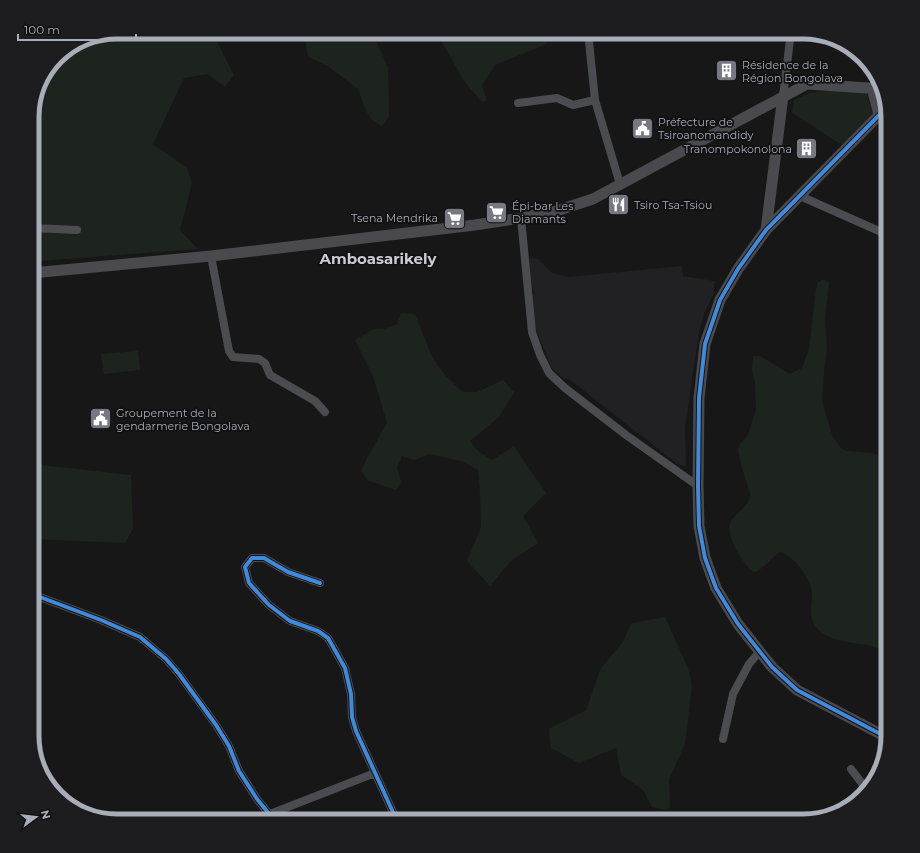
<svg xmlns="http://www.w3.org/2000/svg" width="920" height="853" font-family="Montserrat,sans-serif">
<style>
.built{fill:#212123}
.green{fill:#1d241e}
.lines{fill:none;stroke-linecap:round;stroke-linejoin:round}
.street{stroke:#4b4c50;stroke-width:8}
.secondary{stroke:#4a4a4e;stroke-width:11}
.cycleway-casing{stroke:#111113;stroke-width:6}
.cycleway{stroke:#408adc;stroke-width:4}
.labels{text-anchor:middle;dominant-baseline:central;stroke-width:3.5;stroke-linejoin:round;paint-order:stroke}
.poi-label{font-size:11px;fill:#a8adb8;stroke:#111113;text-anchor:start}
.district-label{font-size:15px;font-weight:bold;fill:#c9ccd4;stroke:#111113}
.rim{fill:none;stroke:#a8adb8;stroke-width:5}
</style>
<rect width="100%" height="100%" fill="#171717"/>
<path class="built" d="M 530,258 L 538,259 L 552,273 L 569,277 L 682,266 L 683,276 L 715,281 L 713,295 L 704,314 L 699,333 L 690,393 L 685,429 L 686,466 L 683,466 L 675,462 L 569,379 L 565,379 L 552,369 L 534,324 L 532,295 L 534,294 L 530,274 Z"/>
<path class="green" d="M 117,32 L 212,32 L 234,75 L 225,87 L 207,74 L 184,78 L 153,144 L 187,168 L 192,183 L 180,230 L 198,249 L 39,261 L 37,225 L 32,225 L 32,111 L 41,79 L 61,53 L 84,38 Z
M 326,32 L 367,32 L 368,35 L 377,43 L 388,67 L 389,116 L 382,126 L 372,120 L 366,111 L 358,89 L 328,66 L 308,57 L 305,40 L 321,36 Z
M 422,32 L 544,32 L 547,35 L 547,44 L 495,65 L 482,85 L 487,101 L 482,102 L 466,84 L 439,37 Z
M 832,90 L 867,93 L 872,114 L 842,145 L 792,113 L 794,100 L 810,93 Z
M 824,279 L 829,283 L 825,318 L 827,348 L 824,372 L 822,401 L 832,435 L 840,447 L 846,451 L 873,453 L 885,460 L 888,460 L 888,660 C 887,657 885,654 883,652 C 880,648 872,646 867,645 C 850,642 827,641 816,627 C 808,617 812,606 812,594 C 811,579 795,556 780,552 C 770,558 765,569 754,572 C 743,565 724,534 731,521 C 737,511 750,507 750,493 C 749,489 747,485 746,481 C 743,471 740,461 738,451 L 739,445 L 748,435 L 756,410 L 755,383 L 752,369 L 753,356 L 760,356 L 790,374 L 802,368 L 809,349 L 816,289 L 818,282 Z
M 401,313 L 415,314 L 433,359 L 446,376 L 462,392 L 477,392 L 503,380 L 514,392 L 499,417 L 470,441 L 477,450 L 492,460 L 514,446 L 546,493 L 523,516 L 538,543 L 511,561 L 490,586 L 467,561 L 481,527 L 480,493 L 478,470 L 461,461 L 430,454 L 414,460 L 402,456 L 397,468 L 401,482 L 396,490 L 367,480 L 361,471 L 367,458 L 387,423 L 373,376 L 355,340 L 374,329 L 384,329 L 397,324 Z
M 138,351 L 140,370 L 104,374 L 101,354 Z
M 32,464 L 131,475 L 133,529 L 125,543 L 32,539 Z
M 665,617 L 688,668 L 692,685 L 685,744 L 669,779 L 670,807 L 666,810 L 652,807 L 643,790 L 621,775 L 616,748 L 579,763 L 551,748 L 549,729 L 586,710 L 601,668 L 622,643 L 632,623 Z"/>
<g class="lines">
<path class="street" d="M 588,32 L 595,100 L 620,184
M 783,96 L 791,32
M 518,103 L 557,98 L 573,105 L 595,100
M 800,196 L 888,235
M 521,218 L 532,332 L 540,355 L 549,373 L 565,388 L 626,435 L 698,486
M 32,228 L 77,230
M 211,256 L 229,351 L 233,357 L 259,359 L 265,363 L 270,375 L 315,401 L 325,412
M 320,583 L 288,572 L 264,558 L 252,558 L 245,567 L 249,583 L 269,605 L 290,621 L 318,631 L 328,638 L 345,668 L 351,694 L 352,717 L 356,731 L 397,821
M 32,594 L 101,620 L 140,637 L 166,659 L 179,674 L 216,725 L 229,746 L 239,771 L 257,799 L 275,821
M 723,739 L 733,694 L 749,664 L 760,651
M 851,769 L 867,790
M 270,814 L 375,773"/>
<path class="secondary" d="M 872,88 L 879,115
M 887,107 L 766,230 L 738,269 L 720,300 L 705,344 L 699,398 L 698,486 L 699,526 L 705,558 L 716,588 L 738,624 L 772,667 L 797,690 L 888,738
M 766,230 L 783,96
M 32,273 L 211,256 L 475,225 L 521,218 L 556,211 L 593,199 L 807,84 L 883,89"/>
<defs>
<path id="cycleway" d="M 887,107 L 766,230 L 738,269 L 720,300 L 705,344 L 699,398 L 698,486 L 699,526 L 705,558 L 716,588 L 738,624 L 772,667 L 797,690 L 888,738
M 320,583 L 288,572 L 264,558 L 252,558 L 245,567 L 249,583 L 269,605 L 290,621 L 318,631 L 328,638 L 345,668 L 351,694 L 352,717 L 356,731 L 397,821
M 32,594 L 101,620 L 140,637 L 166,659 L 179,674 L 216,725 L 229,746 L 239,771 L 257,799 L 275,821"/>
</defs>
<use href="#cycleway" class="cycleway-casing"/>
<use href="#cycleway" class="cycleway"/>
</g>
<defs>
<symbol id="building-square" viewBox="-11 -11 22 22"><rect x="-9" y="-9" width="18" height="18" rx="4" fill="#757880" stroke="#111113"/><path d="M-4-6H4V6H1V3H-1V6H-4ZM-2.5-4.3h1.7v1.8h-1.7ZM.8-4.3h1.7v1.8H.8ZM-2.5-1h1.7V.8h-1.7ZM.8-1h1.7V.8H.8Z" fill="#fff"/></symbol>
<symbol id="civic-square" viewBox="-11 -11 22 22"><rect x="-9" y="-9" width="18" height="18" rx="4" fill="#757880" stroke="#111113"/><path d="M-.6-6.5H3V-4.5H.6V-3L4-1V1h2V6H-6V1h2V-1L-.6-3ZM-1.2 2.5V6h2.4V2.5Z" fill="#fff"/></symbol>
<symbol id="restaurant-square" viewBox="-11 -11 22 22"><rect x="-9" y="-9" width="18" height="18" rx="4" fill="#757880" stroke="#111113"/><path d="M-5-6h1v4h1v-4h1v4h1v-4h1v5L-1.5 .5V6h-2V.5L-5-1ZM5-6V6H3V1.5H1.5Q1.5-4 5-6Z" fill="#fff"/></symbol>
<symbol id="supermarket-square" viewBox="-11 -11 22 22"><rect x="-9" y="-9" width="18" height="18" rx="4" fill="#757880" stroke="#111113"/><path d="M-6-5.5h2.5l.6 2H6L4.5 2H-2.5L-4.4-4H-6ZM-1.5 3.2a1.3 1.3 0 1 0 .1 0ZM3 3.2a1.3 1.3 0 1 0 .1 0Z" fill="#fff"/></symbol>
</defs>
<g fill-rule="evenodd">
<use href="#building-square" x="714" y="58" width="25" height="25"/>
<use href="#civic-square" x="630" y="116" width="25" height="25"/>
<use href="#building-square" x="794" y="136" width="25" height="25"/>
<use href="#restaurant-square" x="606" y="192" width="25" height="25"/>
<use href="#supermarket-square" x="484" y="200" width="25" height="25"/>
<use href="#supermarket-square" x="442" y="206" width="25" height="25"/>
<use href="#civic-square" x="88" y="406" width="25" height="25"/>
</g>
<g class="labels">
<g class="poi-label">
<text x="742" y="65">Résidence de la<tspan x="742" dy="13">Région Bongolava</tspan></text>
<text x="658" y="122">Préfecture de<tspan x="658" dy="13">Tsiroanomandidy</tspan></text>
<text x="792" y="149" text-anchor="end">Tranompokonolona</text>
<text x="634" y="205">Tsiro Tsa-Tsiou</text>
<text x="512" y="206">Épi-bar Les<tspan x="512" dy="13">Diamants</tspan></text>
<text x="438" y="218" text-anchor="end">Tsena Mendrika</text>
<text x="116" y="413">Groupement de la<tspan x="116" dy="13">gendarmerie Bongolava</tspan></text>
</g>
<g class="district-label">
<text x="378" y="258">Amboasarikely</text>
</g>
</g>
<path d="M0 0H920V853H0ZM117 39H803A78 78 0 0 1 881 117V736A78 78 0 0 1 803 814H117A78 78 0 0 1 39 736V117A78 78 0 0 1 117 39Z" fill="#1d1d20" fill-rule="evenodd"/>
<path class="rim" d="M117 39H803A78 78 0 0 1 881 117V736A78 78 0 0 1 803 814H117A78 78 0 0 1 39 736V117A78 78 0 0 1 117 39Z"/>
<g transform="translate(36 817) rotate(75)" stroke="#111113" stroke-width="3" paint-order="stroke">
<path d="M0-3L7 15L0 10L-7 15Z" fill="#a8adb8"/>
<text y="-6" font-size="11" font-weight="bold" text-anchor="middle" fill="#a8adb8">N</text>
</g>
<path d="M18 34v6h118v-6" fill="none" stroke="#a8adb8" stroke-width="2"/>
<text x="24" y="34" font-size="12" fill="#a8adb8" stroke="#111113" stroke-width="3" paint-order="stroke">100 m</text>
</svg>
